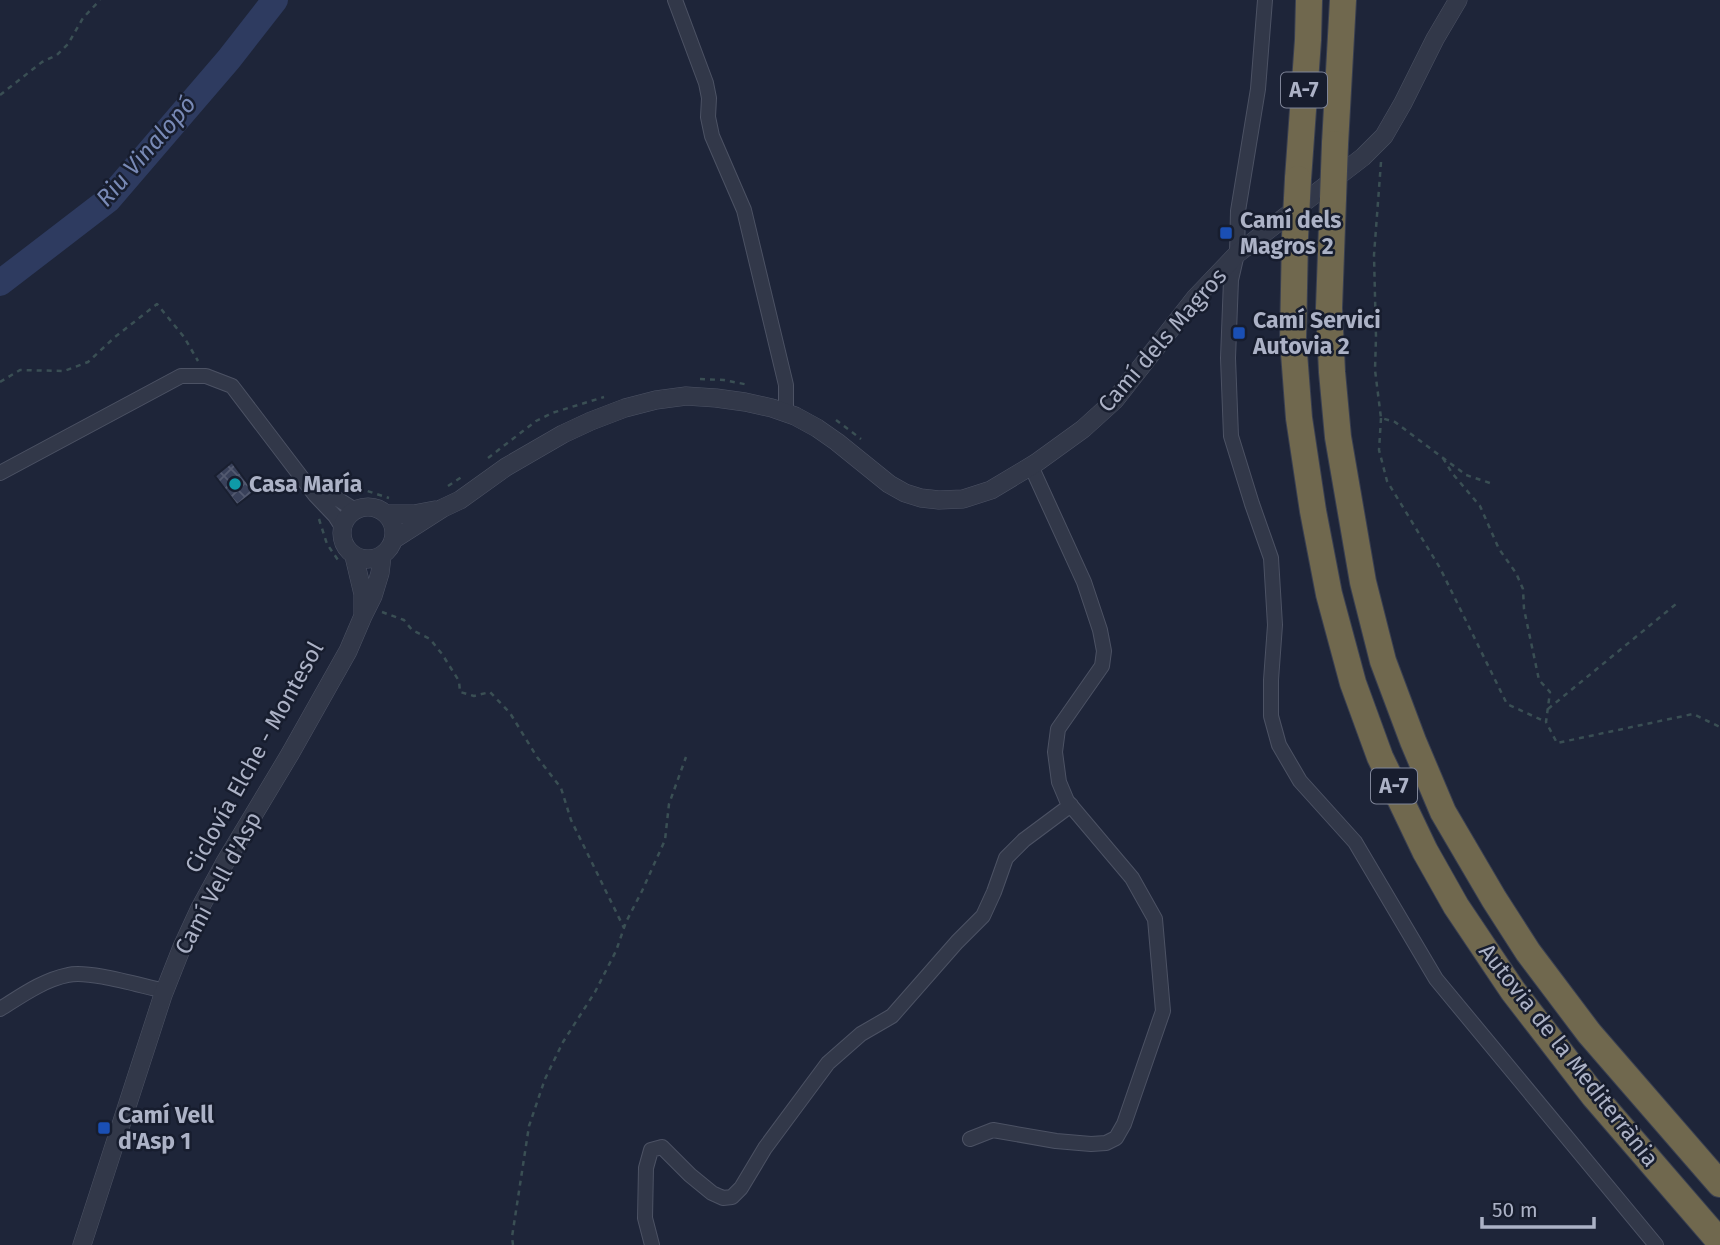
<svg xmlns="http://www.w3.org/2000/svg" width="1720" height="1245" font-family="'Fira Sans',sans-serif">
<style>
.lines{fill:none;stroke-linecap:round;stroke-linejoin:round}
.river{stroke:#2e3b60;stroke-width:26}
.building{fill:url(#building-cross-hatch);stroke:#191f30;stroke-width:2}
.minor-casing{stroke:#4c5264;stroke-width:16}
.tertiary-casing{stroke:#4c5264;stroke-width:19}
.motorway-casing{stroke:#393f51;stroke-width:28}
.path{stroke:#3a4f54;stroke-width:2.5;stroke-dasharray:5 5;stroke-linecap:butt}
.minor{stroke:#323849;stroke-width:14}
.tertiary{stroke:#323849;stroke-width:18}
.motorway{stroke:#70684e;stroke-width:26}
.motorway-bridge-casing{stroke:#393f51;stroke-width:28;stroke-linecap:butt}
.motorway-bridge{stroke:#70684e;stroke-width:26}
.transit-dot{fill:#1a4fb4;stroke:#171d2e;stroke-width:2.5}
.culture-dot{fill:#0f9aa8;stroke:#171d2e;stroke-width:2.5}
.labels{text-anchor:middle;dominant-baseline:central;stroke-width:5;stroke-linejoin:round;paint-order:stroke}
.shield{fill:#171d2e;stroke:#7f8598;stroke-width:2}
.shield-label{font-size:21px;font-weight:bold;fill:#acb2c6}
.poi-label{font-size:23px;font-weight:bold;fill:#acb2c6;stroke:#171d2e;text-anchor:start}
.street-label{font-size:23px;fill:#acb2c6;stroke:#171d2e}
.water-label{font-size:24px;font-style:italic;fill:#798ab6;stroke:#171d2e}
</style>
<defs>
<pattern id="building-cross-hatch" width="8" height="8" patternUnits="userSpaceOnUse" patternTransform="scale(1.75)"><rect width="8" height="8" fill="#39415a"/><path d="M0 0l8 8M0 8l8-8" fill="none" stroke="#535a70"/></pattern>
</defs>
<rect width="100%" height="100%" fill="#1e2539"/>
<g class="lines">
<path class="river" d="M 0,283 L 108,200 L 229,59 L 275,0"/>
</g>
<path class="building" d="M 232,462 L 254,492 L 237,505 L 215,476 Z"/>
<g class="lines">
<defs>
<path id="minor" d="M 675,0 L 706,83 L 709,98 L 708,117 L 712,136 L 744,210 L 786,385 L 786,413
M 1265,0 L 1258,89 L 1238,211 L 1237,254 L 1231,280 L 1228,358 L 1231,436 L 1252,504 L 1271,558 L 1275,625 L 1271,680 L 1271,716 L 1279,745 L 1300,781 L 1355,842 L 1436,979 L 1656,1245
M 0,473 L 181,376 L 206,376 L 232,386 L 315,495 L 335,516 L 342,527
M 312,483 L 355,510
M 0,1009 C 21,996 43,980 68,975 C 89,970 141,986 165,991
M 970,1139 L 993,1130 L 1056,1141 L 1091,1144 L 1106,1143 L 1116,1138 L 1124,1124 L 1163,1011 L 1155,919 L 1132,878 L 1067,801 L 1059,782 L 1055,752 L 1058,729 L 1102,666 L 1104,651 L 1100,630 L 1084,582 L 1031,466
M 652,1245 L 645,1218 L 646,1168 L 651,1150 L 662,1147 L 690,1175 L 712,1193 L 723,1198 L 732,1197 L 741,1188 L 765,1148 L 828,1063 L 861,1034 L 892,1016 L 957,942 L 983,916 L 994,892 L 1006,858 L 1024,840 L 1071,805"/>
<path id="tertiary" d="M342 533a26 26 0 1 1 52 0a26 26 0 1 1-52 0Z
M 386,514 L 414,514 L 435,510
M 393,540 L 443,508 L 460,500 L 506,467 L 563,434 L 591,421 L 625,408 L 656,400 L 686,396 L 716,398 L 745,402 L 772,408 L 795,416 L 817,428 L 837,442 L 889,484 L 905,493 L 921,498 L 939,500 L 963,499 L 991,490 L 1036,463 L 1083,429 L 1115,400 L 1195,298 L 1237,254 L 1363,157 L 1384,136 L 1403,103 L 1435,39 L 1458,0
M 354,556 L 363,594 L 363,615
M 82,1245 L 163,995 L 182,947 L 200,908 L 224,864 L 290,754 L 348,651 L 363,616 L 373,596 L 380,573 L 382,556"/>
<path id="motorway" d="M 1335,144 L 1343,0
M 1298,179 L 1308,40 L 1309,0
M 1333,198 L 1329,308 L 1332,372 L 1338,437 L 1363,582 L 1383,661 L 1413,741 L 1443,812 L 1494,899 L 1528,952 L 1589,1033 L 1720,1184
M 1295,237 L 1293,340 L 1299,418 L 1313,511 L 1329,594 L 1353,683 L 1380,757 L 1425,851 L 1456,906 L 1513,991 L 1594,1096 L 1720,1242"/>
</defs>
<use href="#minor" class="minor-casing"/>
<use href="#tertiary" class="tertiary-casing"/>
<use href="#motorway" class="motorway-casing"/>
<path class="path" d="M 0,95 L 42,62 L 57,55 L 68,44 L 83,18 L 100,0
M 1381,162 L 1374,255 L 1376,337 L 1375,370 L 1381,418 L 1395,422 L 1466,475 L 1490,483
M 700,379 L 724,380 L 749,385
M 0,382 L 20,370 L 64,371 L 88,362 L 115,337 L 157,304 L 184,337 L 198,361
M 1381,418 L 1379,450 L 1387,481 L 1440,568 L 1507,704 L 1546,722
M 836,420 L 861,439
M 488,458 L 536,421 L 552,413 L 604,397
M 1443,458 L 1452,473 L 1480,506 L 1499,549 L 1516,573 L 1523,589 L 1524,609 L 1539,680 L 1550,692 L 1546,722 L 1557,743 L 1693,714 L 1720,727
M 448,486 L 463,476
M 348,489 L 361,489 L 389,498
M 319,519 L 327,544 L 338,560
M 382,612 L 404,620 L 412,630 L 430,639 L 442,654 L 459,681 L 460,692 L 474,696 L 490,692 L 510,713 L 537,757 L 561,788 L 571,820 L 624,928
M 1548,709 L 1676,604
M 513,1245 L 512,1237 L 529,1126 L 545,1079 L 563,1042 L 595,992 L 616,951 L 626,922 L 642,891 L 665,840 L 669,804 L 686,757"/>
<use href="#minor" class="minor"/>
<use href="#tertiary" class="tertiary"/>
<use href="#motorway" class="motorway"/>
<defs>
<path id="motorway-bridge" d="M 1333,198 L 1335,144
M 1295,237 L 1298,179"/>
</defs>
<use href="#motorway-bridge" class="motorway-bridge-casing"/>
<use href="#motorway-bridge" class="motorway-bridge"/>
</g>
<g class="transit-dot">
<rect x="1219" y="226" width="14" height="14" rx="3.5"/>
<rect x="1232" y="326" width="14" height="14" rx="3.5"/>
<rect x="97" y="1121" width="14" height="14" rx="3.5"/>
</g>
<circle class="culture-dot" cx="235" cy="484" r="7"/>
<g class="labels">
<g class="shield">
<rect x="1281" y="72.5" width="46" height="35" rx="5"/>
<rect x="1371" y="768.5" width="46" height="35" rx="5"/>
</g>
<g class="shield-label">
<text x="1304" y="90">A-7</text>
<text x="1394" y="786">A-7</text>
</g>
<g class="poi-label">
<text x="1240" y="220">Camí dels<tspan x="1240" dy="26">Magros 2</tspan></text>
<text x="1253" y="320">Camí Servici<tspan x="1253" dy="26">Autovia 2</tspan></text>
<text x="249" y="484">Casa María</text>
<text x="118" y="1115">Camí Vell<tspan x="118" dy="26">d'Asp 1</tspan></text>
</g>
<g class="street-label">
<text transform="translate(1162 340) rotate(-49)">Camí dels Magros</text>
<text transform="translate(254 757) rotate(-61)">Ciclovía Elche - Montesol</text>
<text transform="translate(218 883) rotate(-62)">Camí Vell d'Asp</text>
<text transform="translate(1569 1055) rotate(52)">Autovia de la Mediterrània</text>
</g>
<g class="water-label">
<text transform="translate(146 151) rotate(-49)">Riu Vinalopó</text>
</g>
</g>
<path d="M1482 1217v10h112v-10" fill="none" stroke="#acb2c6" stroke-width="3.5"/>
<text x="1492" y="1217" font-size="21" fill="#acb2c6" stroke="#171d2e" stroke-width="5" paint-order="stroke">50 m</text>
</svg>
